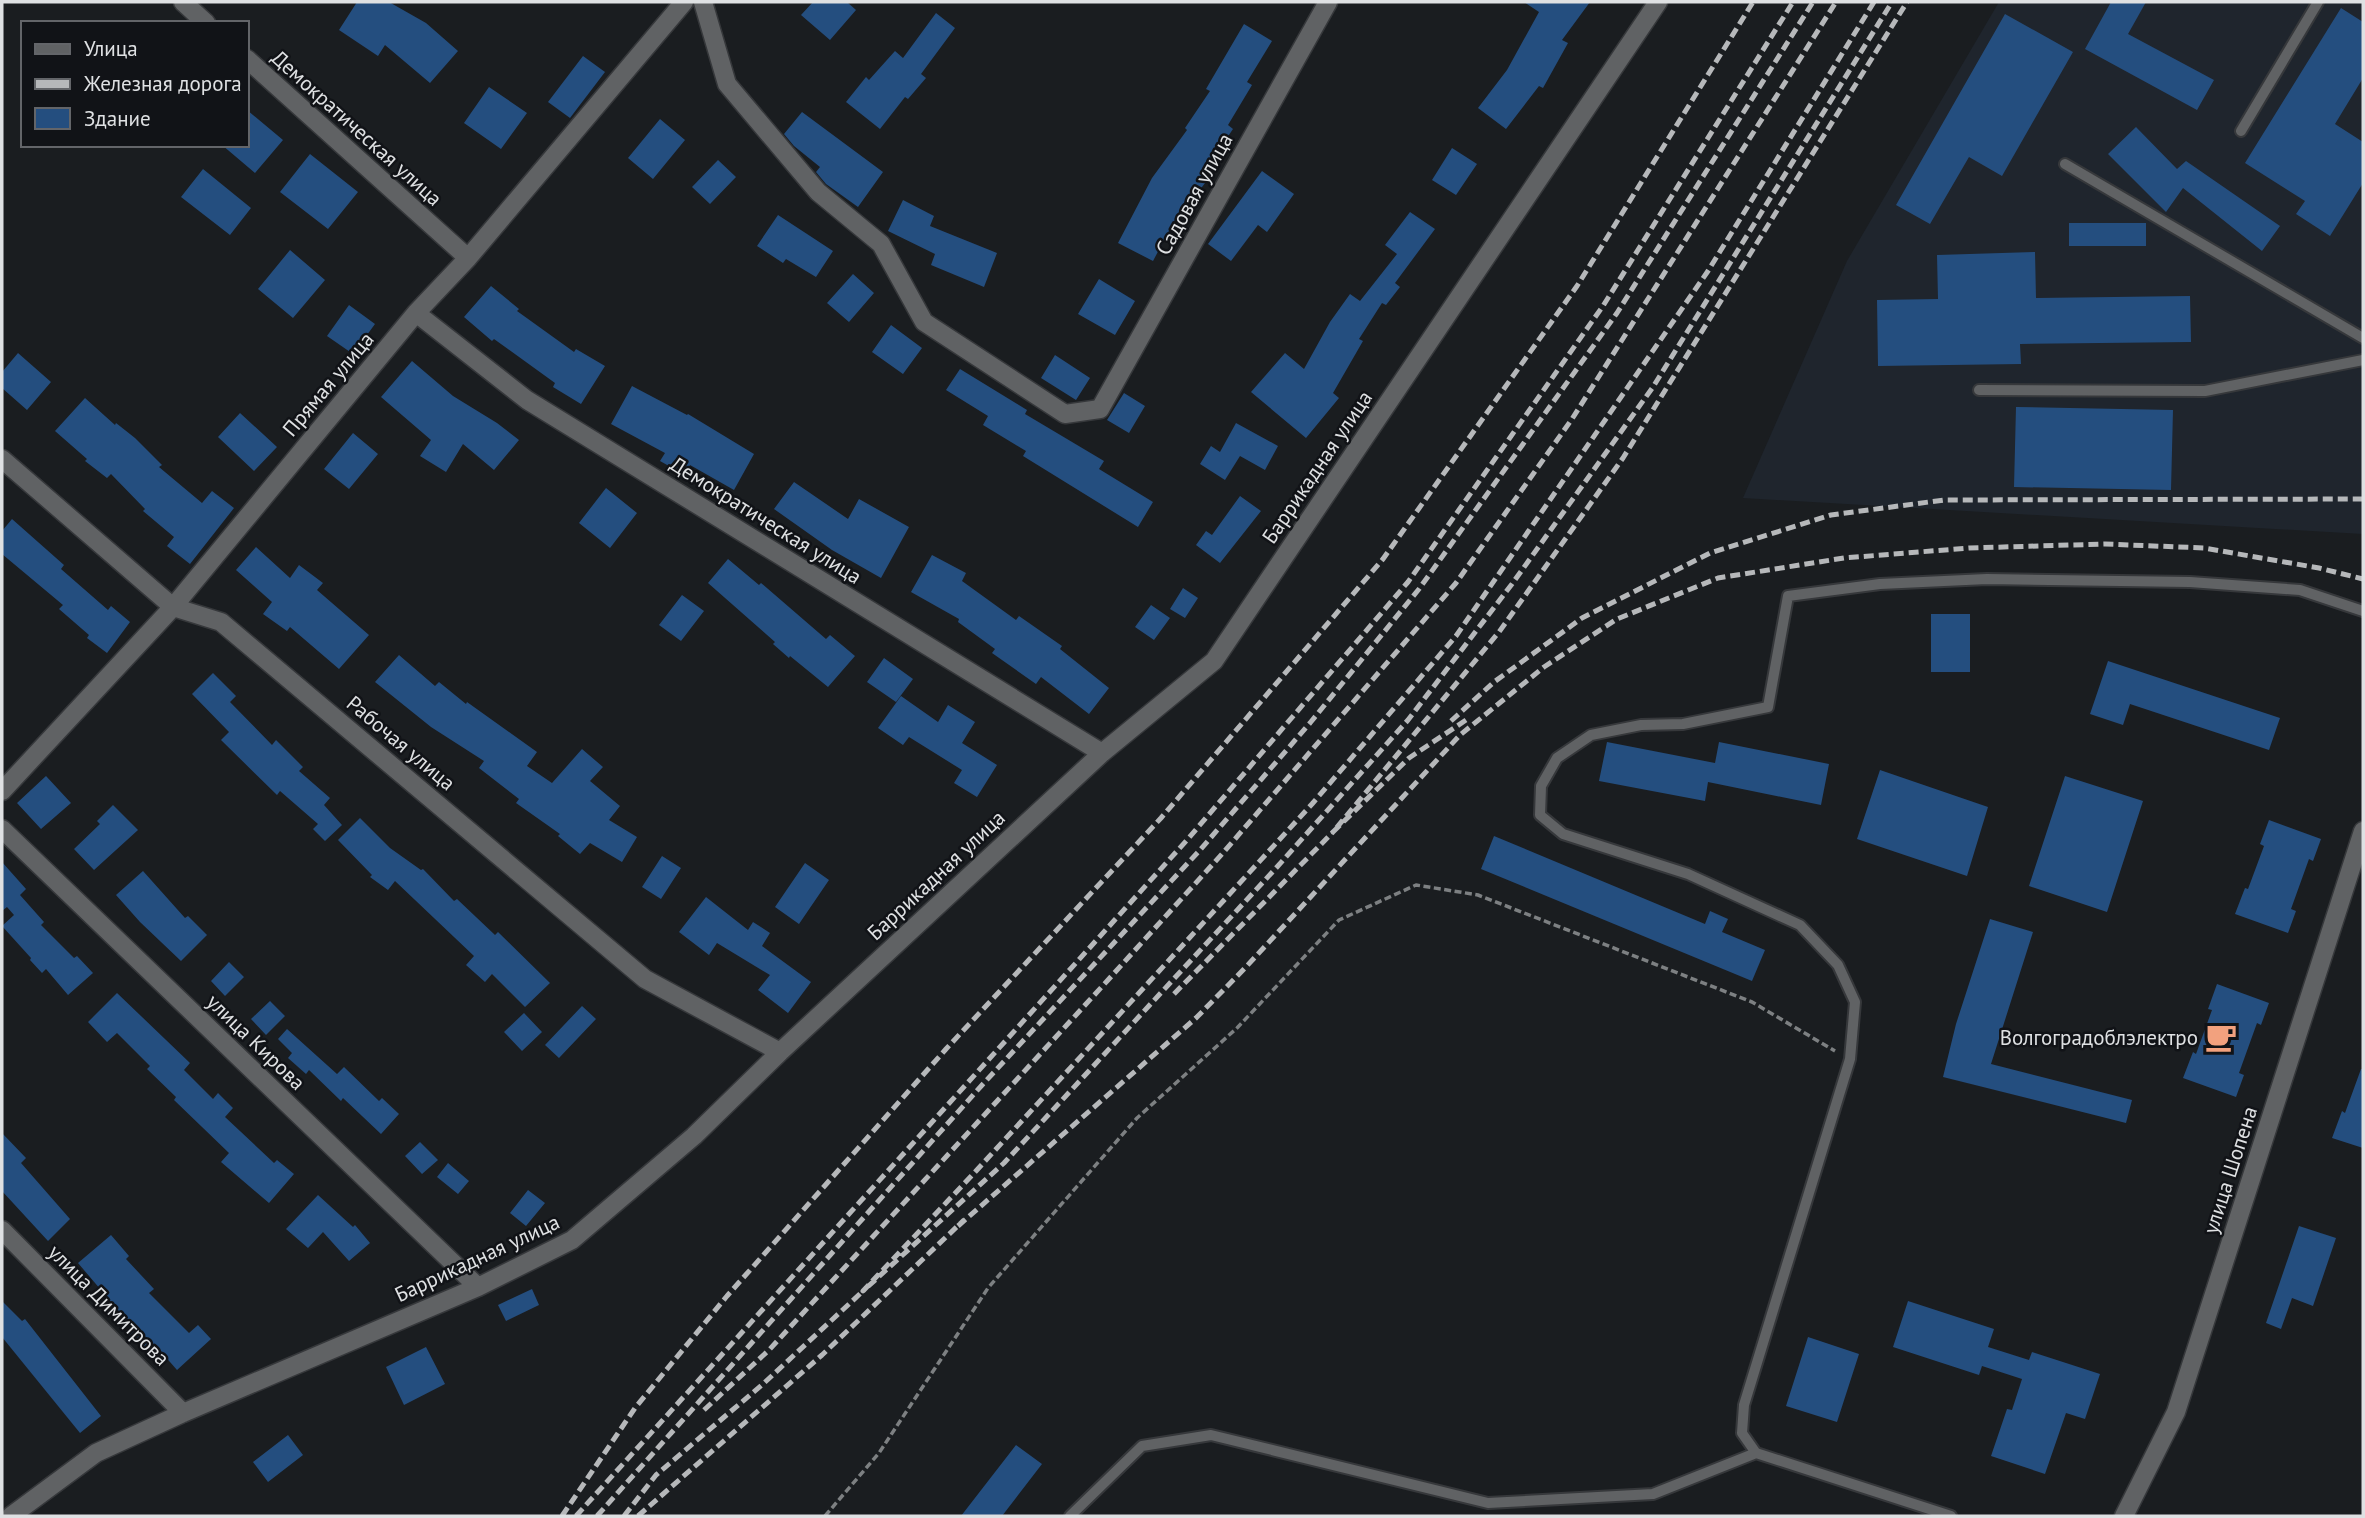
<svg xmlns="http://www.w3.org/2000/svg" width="2365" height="1518" font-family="'PT Sans',sans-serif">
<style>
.built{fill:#1f252d}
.building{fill:#244e7f}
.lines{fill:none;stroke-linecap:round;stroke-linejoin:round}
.lane-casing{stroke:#36383b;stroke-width:14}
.street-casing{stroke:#36383b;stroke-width:21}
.path{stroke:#7d8082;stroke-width:3.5;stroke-dasharray:7 3.5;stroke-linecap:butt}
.lane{stroke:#606264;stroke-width:10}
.street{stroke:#606264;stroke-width:18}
.rail{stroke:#b6b8ba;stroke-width:5;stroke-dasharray:10 5;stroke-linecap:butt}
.labels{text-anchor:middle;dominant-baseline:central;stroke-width:5;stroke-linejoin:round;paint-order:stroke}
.street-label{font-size:21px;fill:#dfe1e3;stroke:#111317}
.poi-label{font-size:21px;fill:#dfe1e3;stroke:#111317;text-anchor:end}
</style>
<rect width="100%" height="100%" fill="#1a1d20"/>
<path class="built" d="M 1999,2 L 2363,2 L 2363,534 L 1743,498 L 1847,261 Z"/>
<path class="building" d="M 357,2 L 389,2 L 426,23 L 458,51 L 430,83 L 385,45 L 378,56 L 339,30 Z
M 813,2 L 847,2 L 856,10 L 830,40 L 801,15 Z
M 1524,2 L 1590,2 L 1562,40 L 1568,43 L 1543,88 L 1539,86 L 1506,129 L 1478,108 L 1507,70 L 1539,12 Z
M 2111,2 L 2146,2 L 2128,34 L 2214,80 L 2197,110 L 2085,49 Z
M 2341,8 L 2363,22 L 2363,78 L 2335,124 L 2363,142 L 2363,183 L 2330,236 L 2296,214 L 2305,201 L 2245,163 Z
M 936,13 L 955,28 L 921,74 L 926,78 L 908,99 L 905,97 L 880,129 L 846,102 L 866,77 L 869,80 L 895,51 L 903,58 Z
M 2005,14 L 2073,52 L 2002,176 L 1969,157 L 1930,224 L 1896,205 Z
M 1244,24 L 1272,41 L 1247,82 L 1252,85 L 1228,125 L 1233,129 L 1206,169 L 1212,174 L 1192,200 L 1187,197 L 1153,261 L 1118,243 L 1152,178 L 1187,130 L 1185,128 L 1210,91 L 1206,89 Z
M 583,56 L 605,72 L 570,118 L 548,102 Z
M 489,87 L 527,113 L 501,149 L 464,123 Z
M 247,110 L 283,140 L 255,173 L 222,145 L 247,145 Z
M 802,112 L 883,172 L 858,207 L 826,184 L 816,172 L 820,167 L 794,146 L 784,134 Z
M 660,119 L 685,140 L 653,179 L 628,158 Z
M 2136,127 L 2177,169 L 2186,161 L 2280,226 L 2262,251 L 2183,188 L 2166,212 L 2108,154 Z
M 1452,148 L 1477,164 L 1456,195 L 1432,180 Z
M 310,154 L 358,192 L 328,229 L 280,192 Z
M 718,160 L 736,177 L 710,204 L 692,187 Z
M 203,169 L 251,208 L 230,235 L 181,197 Z
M 1262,171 L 1294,194 L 1267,232 L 1258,225 L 1231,261 L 1208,244 Z
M 903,200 L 934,216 L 930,226 L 997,253 L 984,287 L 931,265 L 935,254 L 888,231 Z
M 1410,212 L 1435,229 L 1395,283 L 1400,287 L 1386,305 L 1382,303 L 1359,339 L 1363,341 L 1333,393 L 1339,398 L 1306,438 L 1251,392 L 1285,353 L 1304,369 L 1330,322 L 1350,294 L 1360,301 L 1397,254 L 1385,245 Z
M 778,215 L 833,251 L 816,277 L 786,259 L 783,263 L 757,246 Z
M 2069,223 L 2146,223 L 2146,246 L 2069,246 Z
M 290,250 L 325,280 L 293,318 L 258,289 Z
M 2035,252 L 2036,298 L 2190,296 L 2191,342 L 2020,344 L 2021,364 L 1878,366 L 1877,300 L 1938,299 L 1937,255 Z
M 853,274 L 874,293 L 849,322 L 827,303 Z
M 1099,279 L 1135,301 L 1115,335 L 1078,314 Z
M 491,286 L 519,309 L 517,311 L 574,352 L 576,349 L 605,366 L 581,404 L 553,387 L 555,383 L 494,339 L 492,341 L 464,317 Z
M 349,305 L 375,324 L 353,354 L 327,336 Z
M 891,325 L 922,348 L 903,374 L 872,352 Z
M 18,353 L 51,382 L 27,410 L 2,388 L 2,372 Z
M 1055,355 L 1090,378 L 1076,400 L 1041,378 Z
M 412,361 L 453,396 L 497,423 L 519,440 L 494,470 L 463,444 L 446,472 L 420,456 L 431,440 L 381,397 Z
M 960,369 L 1027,410 L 1025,414 L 1104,461 L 1099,469 L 1153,502 L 1138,527 L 1023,456 L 1026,451 L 983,425 L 988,416 L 946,390 Z
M 632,386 L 687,415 L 688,414 L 754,454 L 734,490 L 690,465 L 685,475 L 660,461 L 665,453 L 611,424 Z
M 1124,393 L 1145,406 L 1129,433 L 1107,420 Z
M 85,398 L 115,425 L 116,423 L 135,438 L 162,465 L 159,467 L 202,503 L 212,491 L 234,508 L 190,564 L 167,546 L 174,537 L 143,511 L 145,509 L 111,474 L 107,478 L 85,461 L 87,459 L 55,431 Z
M 2016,407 L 2173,410 L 2171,490 L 2014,487 Z
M 240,413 L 277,447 L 254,471 L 218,437 Z
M 1236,423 L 1278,446 L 1265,470 L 1240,456 L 1225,480 L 1200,464 L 1211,446 L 1220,452 Z
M 353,433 L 378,454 L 349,489 L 324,469 Z
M 794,482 L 848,519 L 859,499 L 909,527 L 881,578 L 832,550 L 774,509 Z
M 606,488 L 637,513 L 610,548 L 579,523 Z
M 1240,496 L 1261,511 L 1220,563 L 1196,545 L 1206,531 L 1212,535 Z
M 12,519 L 64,565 L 61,569 L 108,610 L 111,606 L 130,622 L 107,653 L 87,638 L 89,635 L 59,609 L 63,605 L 2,554 L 2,531 Z
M 256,547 L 290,578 L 299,565 L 323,583 L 317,590 L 369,635 L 339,669 L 290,627 L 287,631 L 263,614 L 272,602 L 236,570 Z
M 932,555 L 966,573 L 962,581 L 1016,620 L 1019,616 L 1062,646 L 1060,649 L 1109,688 L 1089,714 L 1041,677 L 1036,684 L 992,653 L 995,649 L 958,622 L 959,619 L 911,592 Z
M 728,559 L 759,585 L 761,583 L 826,639 L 830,635 L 855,656 L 828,687 L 790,656 L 789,658 L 773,644 L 775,642 L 708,583 Z
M 1183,588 L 1198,598 L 1185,618 L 1170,609 Z
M 682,595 L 704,611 L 681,641 L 659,625 Z
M 1151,605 L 1170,618 L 1154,640 L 1135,627 Z
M 1931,614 L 1970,614 L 1970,672 L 1931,672 Z
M 399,655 L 435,686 L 439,682 L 466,704 L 467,702 L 537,752 L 527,766 L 552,783 L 582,749 L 603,767 L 590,781 L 620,806 L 609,820 L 637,837 L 622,862 L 590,843 L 580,854 L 558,836 L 560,834 L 516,803 L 519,799 L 479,768 L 484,761 L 431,727 L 375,682 Z
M 884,658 L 913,679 L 896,702 L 867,682 Z
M 2108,661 L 2280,718 L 2269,750 L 2130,704 L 2123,725 L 2090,714 Z
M 213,673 L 236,696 L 230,702 L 272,745 L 276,740 L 303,767 L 299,771 L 330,798 L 324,805 L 342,825 L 325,841 L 313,829 L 318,824 L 280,791 L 277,795 L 221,740 L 229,732 L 192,694 Z
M 901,696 L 938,722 L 948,705 L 975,722 L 962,743 L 997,765 L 977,797 L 954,783 L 962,770 L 909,737 L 903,745 L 878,728 Z
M 1607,742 L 1715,763 L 1719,742 L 1829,764 L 1821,805 L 1708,782 L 1705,801 L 1599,781 Z
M 1880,770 L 1988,807 L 1967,876 L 1857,839 Z
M 46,776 L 71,803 L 41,829 L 17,803 Z
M 2065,776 L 2143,801 L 2107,912 L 2029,886 Z
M 113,805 L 138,830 L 94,870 L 74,849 L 100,824 L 97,821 Z
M 360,818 L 390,848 L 421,870 L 423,869 L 454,901 L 457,899 L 495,935 L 498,932 L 550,983 L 525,1007 L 492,974 L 485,982 L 466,965 L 474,956 L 395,881 L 388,890 L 370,877 L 372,875 L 338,840 Z
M 2269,820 L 2321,839 L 2313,861 L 2309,859 L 2291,909 L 2296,911 L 2288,933 L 2235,914 L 2245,888 L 2248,889 L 2264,846 L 2260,844 Z
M 1494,836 L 1705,924 L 1710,911 L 1728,919 L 1722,932 L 1765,950 L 1752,981 L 1481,869 Z
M 662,856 L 681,868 L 661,899 L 642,887 Z
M 2,862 L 26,889 L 20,895 L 44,922 L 41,925 L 74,958 L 77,956 L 93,973 L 68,995 L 46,969 L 42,973 L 30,960 L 31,958 L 2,926 L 14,915 L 7,907 L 2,911 Z
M 805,863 L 829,880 L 799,924 L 775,907 Z
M 143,871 L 185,918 L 188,916 L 207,935 L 181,961 L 140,922 L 116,895 Z
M 706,897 L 748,930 L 753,922 L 770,933 L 762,946 L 811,982 L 788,1013 L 758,990 L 770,975 L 717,943 L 709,955 L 679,932 Z
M 1990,919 L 2033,932 L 1991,1064 L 2132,1100 L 2126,1123 L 1943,1077 L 1956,1024 Z
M 229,962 L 244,977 L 225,996 L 211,981 Z
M 2217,984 L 2269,1003 L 2261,1025 L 2257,1023 L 2239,1073 L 2244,1075 L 2236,1097 L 2183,1078 L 2193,1052 L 2196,1054 L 2212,1010 L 2208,1009 Z
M 117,993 L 190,1063 L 184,1070 L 213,1099 L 218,1093 L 233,1108 L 225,1117 L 274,1163 L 277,1160 L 294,1174 L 269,1203 L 221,1162 L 229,1153 L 174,1100 L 176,1097 L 147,1069 L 150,1066 L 117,1033 L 107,1042 L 88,1022 Z
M 270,1001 L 285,1016 L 266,1035 L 251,1019 Z
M 582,1006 L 596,1019 L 559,1058 L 545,1045 Z
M 524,1013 L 542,1032 L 522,1051 L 504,1032 Z
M 287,1029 L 337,1074 L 344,1067 L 379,1101 L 382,1098 L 399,1114 L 381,1134 L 343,1098 L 341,1101 L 309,1070 L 306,1074 L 288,1058 L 292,1053 L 278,1039 Z
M 2361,1069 L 2363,1069 L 2363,1148 L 2332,1138 L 2342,1111 L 2345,1113 Z
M 2,1133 L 26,1158 L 21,1163 L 70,1219 L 48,1241 L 2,1191 Z
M 420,1142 L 438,1160 L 422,1174 L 405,1156 Z
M 448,1163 L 469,1181 L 458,1194 L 437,1177 Z
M 528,1190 L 545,1203 L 526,1226 L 510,1213 Z
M 318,1195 L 353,1227 L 355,1225 L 370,1243 L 349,1261 L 323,1232 L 308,1248 L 286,1229 Z
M 2299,1226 L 2336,1238 L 2313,1306 L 2292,1298 L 2281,1329 L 2266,1323 Z
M 111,1235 L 129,1256 L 126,1259 L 154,1289 L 149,1293 L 189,1333 L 198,1325 L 211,1339 L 177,1370 L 156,1346 L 148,1354 L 129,1335 L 135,1330 L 78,1263 Z
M 532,1289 L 539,1305 L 506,1321 L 498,1305 Z
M 2,1301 L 22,1321 L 25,1319 L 101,1416 L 80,1433 L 2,1337 Z
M 1908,1301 L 1994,1329 L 1988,1347 L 2029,1360 L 2032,1352 L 2100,1374 L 2085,1419 L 2066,1413 L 2045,1474 L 1991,1456 L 2007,1409 L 2012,1410 L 2022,1379 L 1982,1366 L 1979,1375 L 1893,1347 Z
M 1808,1337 L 1859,1354 L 1837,1422 L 1786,1406 Z
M 426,1347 L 445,1384 L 404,1405 L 386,1367 Z
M 288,1435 L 303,1455 L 268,1482 L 253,1462 Z
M 1016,1445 L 1042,1464 L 1002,1516 L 961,1516 Z"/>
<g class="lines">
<defs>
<path id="lane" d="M 2241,131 L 2318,2
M 2065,164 L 2363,338
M 1979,390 L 2205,391 L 2363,360
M 1070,1516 L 1142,1446 L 1211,1435 L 1488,1503 L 1653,1494 L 1756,1453
M 1951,1516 L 1756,1453 L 1742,1433 L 1744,1405 L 1850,1059 L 1855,1002 L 1838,965 L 1800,925 L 1688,874 L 1563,834 L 1540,815 L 1541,786 L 1557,758 L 1591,735 L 1641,725 L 1683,724 L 1768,707 L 1788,596 L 1880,584 L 1987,579 L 2190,582 L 2300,590 L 2363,611"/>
<path id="street" d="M 183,2 L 206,23
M 703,2 L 727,84 L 818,192 L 881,244 L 924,322 L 1065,414 L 1100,409 L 1328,2
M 247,59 L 468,258
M 416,313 L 527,400 L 1102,753
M 2,459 L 173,607 L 221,622 L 645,979 L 780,1052
M 2,791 L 173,607 L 416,313 L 468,258 L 684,2
M 2,829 L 478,1287
M 2,1230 L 183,1413
M 11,1516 L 96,1453 L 183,1413 L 478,1287 L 572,1240 L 694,1136 L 780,1052 L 1102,753 L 1214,661 L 1658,2
M 2124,1516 L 2176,1412 L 2363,831"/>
</defs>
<use href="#lane" class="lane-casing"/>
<use href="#street" class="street-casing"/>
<path class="path" d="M 825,1516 L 879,1453 L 988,1288 L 1137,1118 L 1237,1028 L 1339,920 L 1416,885 L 1478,895 L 1752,1002 L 1835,1051"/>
<use href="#lane" class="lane"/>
<use href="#street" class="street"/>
<path class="rail" d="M 1874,2 L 1708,271 L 1456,636 L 1312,804 L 976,1171 L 863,1291 L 1004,1163 L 1277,867 L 1408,720 L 1512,584 L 1653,387 L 1892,2
M 1466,720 L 1409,758 L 1333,832 L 1499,632 L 1623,458 L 1907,2
M 1451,721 L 1494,682 L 1582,618 L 1710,553 L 1831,515 L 1944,500 L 2363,499
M 1174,994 L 1333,832
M 958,1226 L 1196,1018 L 1245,968 L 1460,735 L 1544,667 L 1617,619 L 1718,578 L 1844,558 L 1969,548 L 2105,544 L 2204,548 L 2319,568 L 2363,579
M 704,1410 L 770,1349 L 1108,980 L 1222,854 L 1456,583 L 1572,419 L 1836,2
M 562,1516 L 635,1408 L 727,1296 L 946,1049 L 1161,818 L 1383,559 L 1577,286 L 1753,2
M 576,1516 L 1187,840 L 1408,582 L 1603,306 L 1793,2
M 597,1516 L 983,1084 L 1200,850 L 1310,723 L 1419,589 L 1617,313 L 1813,2
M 624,1516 L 656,1475 L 763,1384 L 863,1291
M 638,1516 L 822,1355 L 964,1220"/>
</g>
<defs>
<symbol id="cafe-bare" viewBox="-9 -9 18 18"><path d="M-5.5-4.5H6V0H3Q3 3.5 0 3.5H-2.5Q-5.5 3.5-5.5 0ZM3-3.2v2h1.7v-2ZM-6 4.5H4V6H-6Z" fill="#f2a17e" stroke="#111317" stroke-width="2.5" paint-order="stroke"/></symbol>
</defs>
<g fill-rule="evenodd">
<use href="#cafe-bare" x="2199" y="1015" width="44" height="44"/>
</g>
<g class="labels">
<g class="street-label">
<text transform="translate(357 128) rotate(42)">Демократическая улица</text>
<text transform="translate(1194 194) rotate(-61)">Садовая улица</text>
<text transform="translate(328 384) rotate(-50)">Прямая улица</text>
<text transform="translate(1317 467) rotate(-56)">Баррикадная улица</text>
<text transform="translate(766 520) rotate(32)">Демократическая улица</text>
<text transform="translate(401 743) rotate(40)">Рабочая улица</text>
<text transform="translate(936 875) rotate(-43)">Баррикадная улица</text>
<text transform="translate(256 1042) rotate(44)">улица Кирова</text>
<text transform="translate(2230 1170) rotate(-72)">улица Шопена</text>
<text transform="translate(477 1258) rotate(-25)">Баррикадная улица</text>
<text transform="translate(109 1305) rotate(45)">улица Димитрова</text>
</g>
<g class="poi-label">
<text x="2198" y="1037">Волгоградоблэлектро</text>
</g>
</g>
<rect width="2365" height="1518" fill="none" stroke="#dfe1e3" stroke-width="7"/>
<rect x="21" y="21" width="228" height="126" fill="#111317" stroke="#636569" stroke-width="2"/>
<rect x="35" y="44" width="35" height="10" fill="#606264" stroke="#636569" stroke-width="2"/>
<text x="84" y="56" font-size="21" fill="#dfe1e3">Улица</text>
<rect x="35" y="79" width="35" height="10" fill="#b6b8ba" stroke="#636569" stroke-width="2"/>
<text x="84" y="91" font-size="21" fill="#dfe1e3">Железная дорога</text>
<rect x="35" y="108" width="35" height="21" fill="#244e7f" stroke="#636569" stroke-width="2"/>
<text x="84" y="126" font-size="21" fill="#dfe1e3">Здание</text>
</svg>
